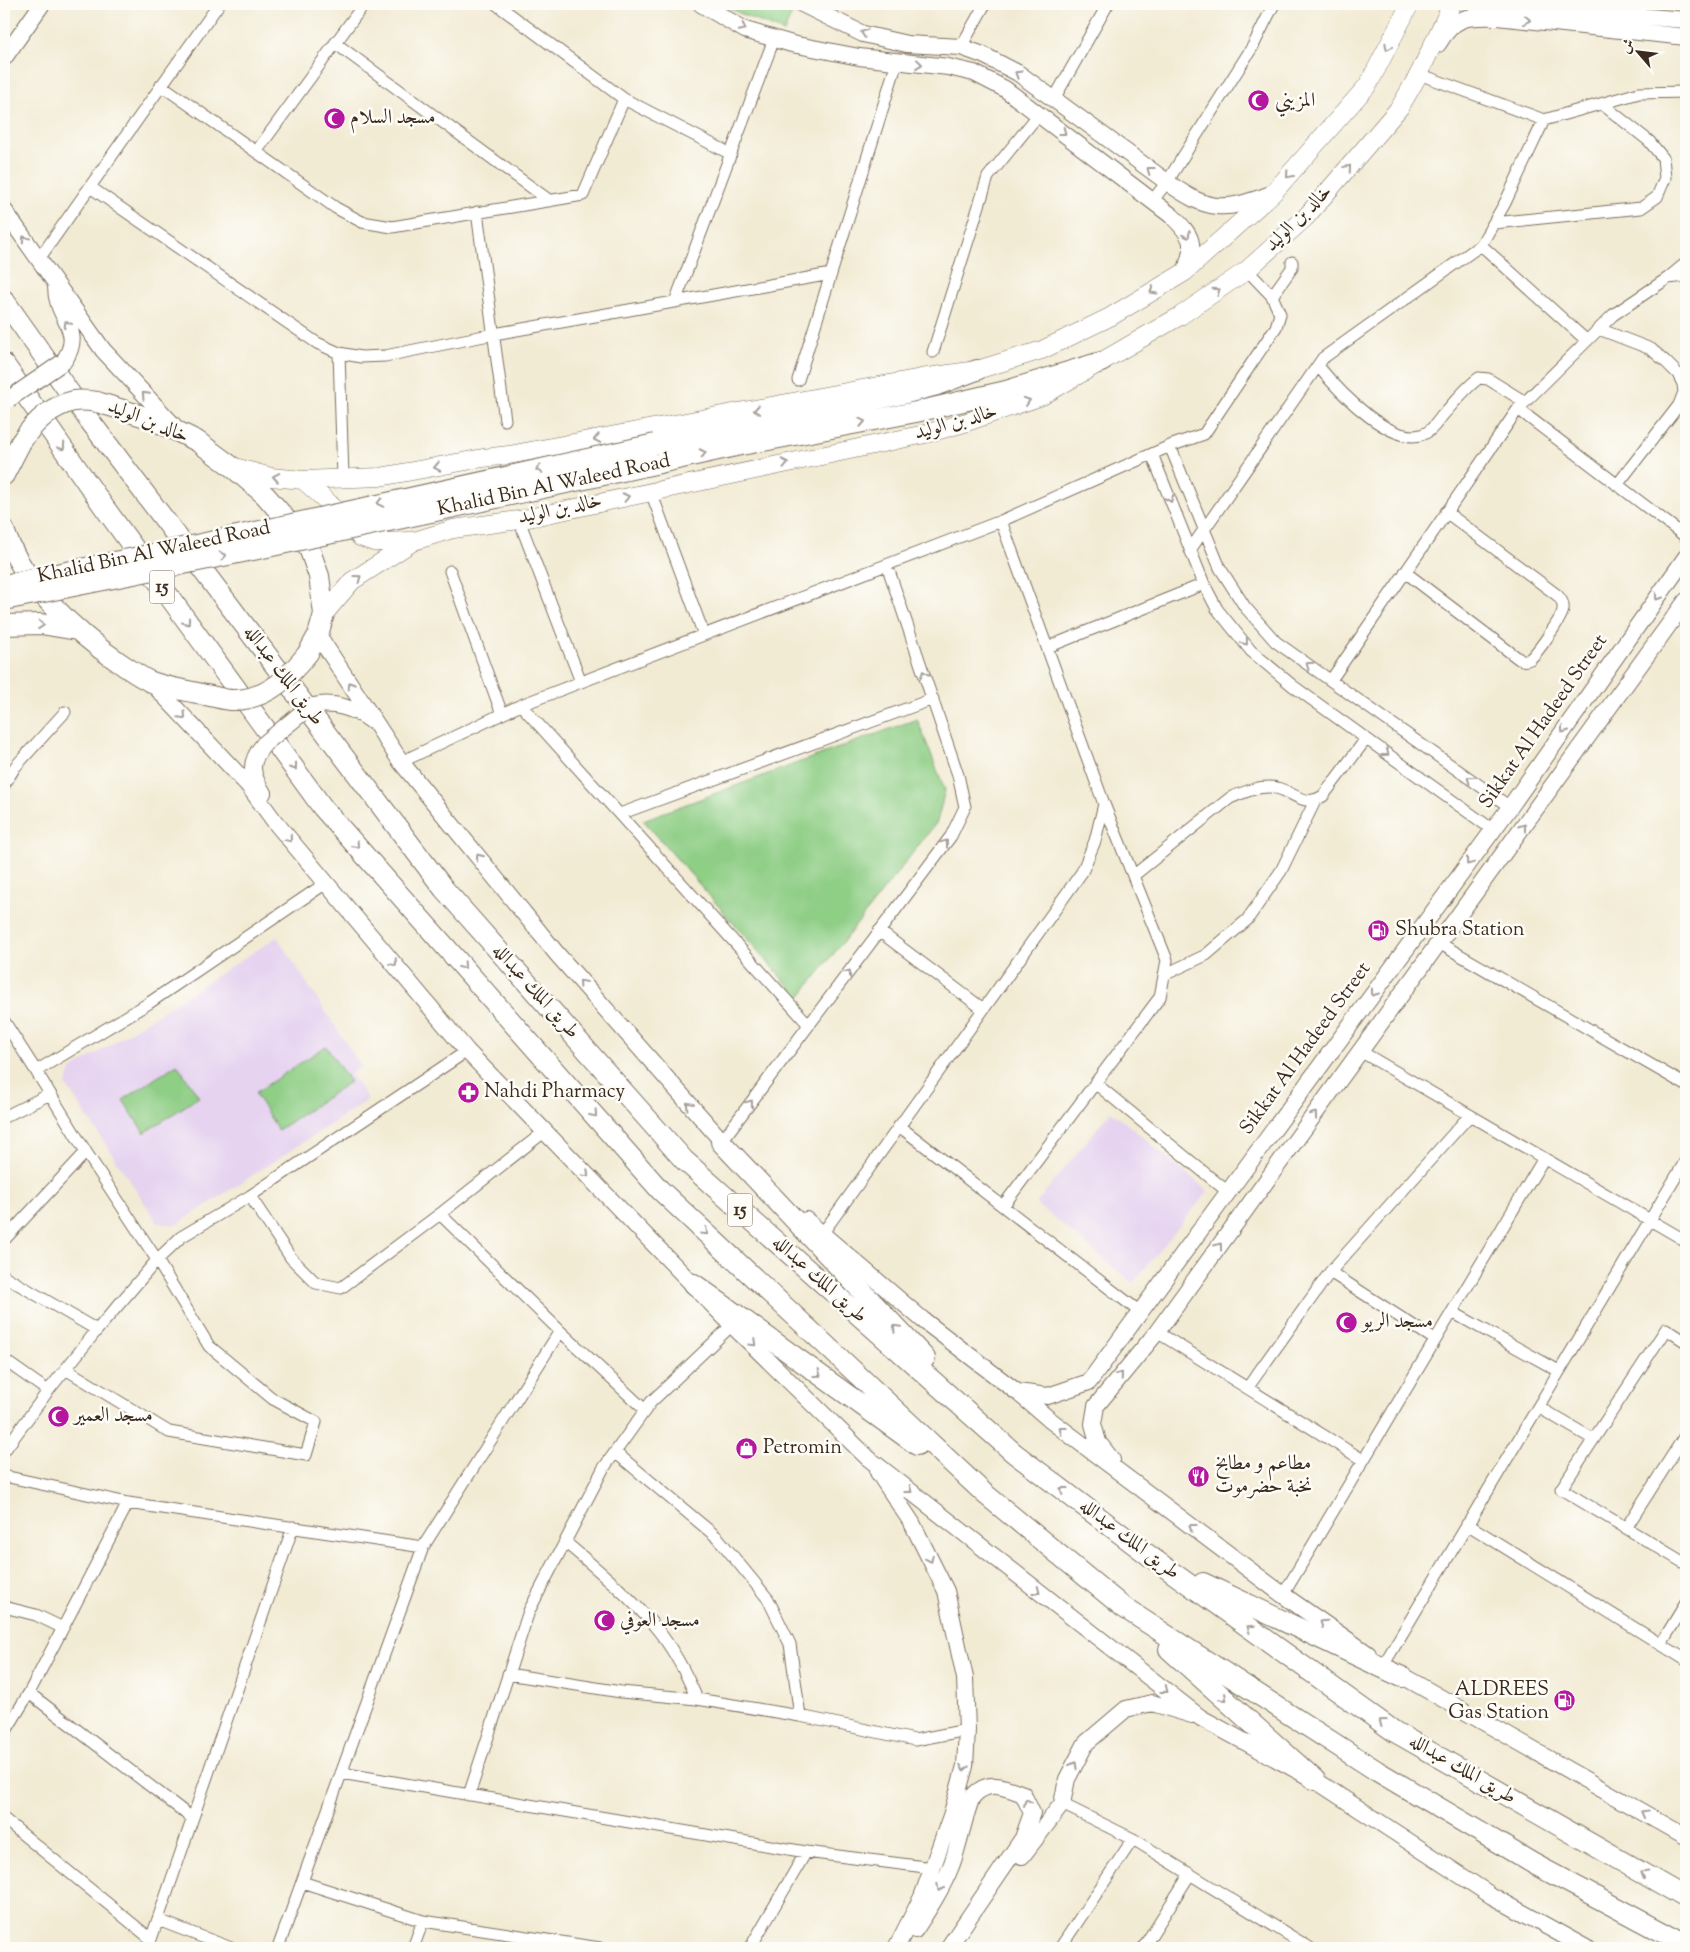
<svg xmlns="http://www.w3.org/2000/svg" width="1690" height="1952" font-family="'Sorts Mill Goudy',Amiri,serif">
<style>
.built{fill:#e6d3f0}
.green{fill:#8ece85;stroke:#647c52}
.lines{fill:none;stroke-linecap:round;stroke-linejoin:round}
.street-casing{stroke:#7b6e5e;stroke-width:13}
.secondary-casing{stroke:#7b6e5e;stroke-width:18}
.primary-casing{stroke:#7b6e5e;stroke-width:19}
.highway-casing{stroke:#7b6e5e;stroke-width:22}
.street{stroke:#fff;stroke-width:11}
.secondary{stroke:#fff;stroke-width:16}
.primary{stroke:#fff;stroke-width:18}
.highway{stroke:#fff;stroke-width:20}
.secondary-bridge-casing{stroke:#7b6e5e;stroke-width:18;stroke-linecap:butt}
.highway-bridge-casing{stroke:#7b6e5e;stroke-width:22;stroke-linecap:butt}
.secondary-bridge{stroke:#fff;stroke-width:16}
.highway-bridge{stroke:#fff;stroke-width:20}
.oneway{stroke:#a79f9a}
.labels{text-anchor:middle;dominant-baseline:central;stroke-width:5;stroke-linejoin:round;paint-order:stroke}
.shield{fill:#fdfcf7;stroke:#75695f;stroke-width:1}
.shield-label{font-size:19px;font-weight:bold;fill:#3b2a1e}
.poi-label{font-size:20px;fill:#3b2a1e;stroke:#fdfcf7;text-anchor:start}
.street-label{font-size:20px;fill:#3b2a1e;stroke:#fdfcf7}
</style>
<rect width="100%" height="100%" fill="#fdfcf7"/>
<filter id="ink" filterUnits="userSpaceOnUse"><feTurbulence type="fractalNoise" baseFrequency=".02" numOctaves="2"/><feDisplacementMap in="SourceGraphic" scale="10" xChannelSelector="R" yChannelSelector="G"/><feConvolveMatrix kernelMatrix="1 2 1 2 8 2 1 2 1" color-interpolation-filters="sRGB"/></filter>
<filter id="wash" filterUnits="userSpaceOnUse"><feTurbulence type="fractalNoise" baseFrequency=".0096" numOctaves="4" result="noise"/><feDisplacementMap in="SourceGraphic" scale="20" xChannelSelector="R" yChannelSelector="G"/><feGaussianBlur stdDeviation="1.12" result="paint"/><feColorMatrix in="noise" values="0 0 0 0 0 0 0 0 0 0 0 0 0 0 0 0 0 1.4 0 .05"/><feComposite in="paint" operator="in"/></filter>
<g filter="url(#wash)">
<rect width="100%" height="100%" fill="#f2ebd4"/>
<path class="built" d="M 277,937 L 361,1066 L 351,1074 L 368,1100 L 176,1225 L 158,1223 L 66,1085 L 71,1070 Z
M 1111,1111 L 1208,1191 L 1133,1283 L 1036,1203 Z"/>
<path class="green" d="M 722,4 L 796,4 L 784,32 L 743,15 Z
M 917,719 L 945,790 L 937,822 L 799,998 L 643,820 Z
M 326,1046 L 350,1082 L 278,1130 L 255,1093 Z
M 177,1064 L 199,1097 L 144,1133 L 123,1100 Z"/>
</g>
<g filter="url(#ink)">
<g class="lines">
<defs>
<path id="street" d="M 496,4 L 624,99 L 731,154
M 335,43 L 550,201
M 961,47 L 985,4
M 1419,74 L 1544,120 L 1639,93 L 1686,92
M 161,85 L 336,208 L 362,222 L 392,227 L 583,195 L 624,99
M 1054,99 L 1108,4
M 256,152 L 364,4
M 90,187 L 317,343 L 339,353 L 361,357 L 385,356 L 494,334 L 831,274
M 1153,200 L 1167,182 L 1253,46 L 1274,4
M 477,212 L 505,420
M 1494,223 L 1641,208 L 1657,197 L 1665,178 L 1663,158 L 1649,141 L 1602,104
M 1481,245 L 1587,341
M 39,259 L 219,4
M 1668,278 L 1686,263
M 1272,296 L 1292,268 L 1292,262
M 675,302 L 774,39
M 1599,329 L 1651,349 L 1665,361 L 1678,374 L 1683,384 L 1684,392 L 1679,405 L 1617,485
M 933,352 L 988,177 L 1039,114
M 339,353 L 343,477
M 1318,366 C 1337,389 1396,454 1429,431 C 1434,427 1438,421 1442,416 C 1454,403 1465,388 1479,378 L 1488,379 L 1525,402
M 798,380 L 897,62
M 1518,409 L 1686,537
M 1170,446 L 1220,568 L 1245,607 L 1276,642 L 1510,807
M 1152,454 L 1204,584 L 1217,609 L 1251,651 L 1293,686 L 1493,830
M 651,492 L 704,635
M 519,520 L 581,682
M 1190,550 L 1323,358 L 1481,245 L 1505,203 L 1544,120
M 450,571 L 502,714
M 1405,572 L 1519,659 C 1523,661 1526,661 1530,659 C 1537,653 1563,617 1563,609 C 1564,603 1561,599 1557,595 L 1446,512
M 1048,647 L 1204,584
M 1331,680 L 1518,409 L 1613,315 L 1668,278 L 1686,276
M 521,705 L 809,1025
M 401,762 L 521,705 L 1001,521 L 1170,446 L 1204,434 L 1276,327 L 1280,314 L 1272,296 L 1247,270
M 4,785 L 15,767 L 65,712
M 620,814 L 933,699
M 1133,876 L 1230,798 C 1242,793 1255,787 1268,787 C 1290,786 1302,810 1323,796 L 1366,739
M 879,931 L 983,1009
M 1439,943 L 1686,1085
M 1164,975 L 1206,955 L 1247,920 L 1281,871 L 1315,801
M 4,1021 L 36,1071 L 149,1003 L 326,883
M 1360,1051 L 1686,1241
M 36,1071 L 86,1152 L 157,1260 L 209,1346 L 273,1399 L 316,1422 L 306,1455 L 169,1432 L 67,1370
M 1095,1083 L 1228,1192
M 4,1117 L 50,1094
M 899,1126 L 1140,1312
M 721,1142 L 951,836 L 965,807 L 958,775 L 887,565
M 250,1196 L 291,1258 L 316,1283 L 341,1288 L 440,1214 L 544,1132
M 1003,1206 L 1160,997 L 1167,960 L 1104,804
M 440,1214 L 560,1331 L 645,1410
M 822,1234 L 1082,872 L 1095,841 L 1104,804 L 1001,521
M 4,1240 L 86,1152
M 1330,1272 L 1434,1339
M 4,1276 L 97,1330
M 1452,1312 L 1559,1371
M 1157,1332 L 1363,1460
M 1686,1342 L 1666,1329 L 1561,1489 L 1686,1564
M 4,1360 L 48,1391
M 1248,1387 L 1330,1272 L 1470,1115
M 1538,1407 L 1593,1439
M 4,1451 L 48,1391 L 97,1330 L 157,1260 L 181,1237 L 250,1196 L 467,1051
M 615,1452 L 718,1538 L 768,1599 L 790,1644 L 800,1716
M 4,1476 L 128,1503 L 423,1547
M 1467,1524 L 1686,1660
M 1626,1528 L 1686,1434
M 565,1542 C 597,1569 630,1596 657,1629 C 674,1650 687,1675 697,1699
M 1283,1595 L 1544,1158
M 4,1607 L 36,1615 L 63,1628
M 1661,1644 L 1686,1603
M 1384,1664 L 1686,1160
M 508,1674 L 621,1692 L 697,1699 L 800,1716 L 915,1740 L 967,1730
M 29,1693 L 192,1818
M 4,1734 L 29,1693 L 128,1503
M 341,1773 L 806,1852 L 933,1868
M 469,1795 L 529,1611 L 603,1469 L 651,1402 L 732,1325
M 1062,1804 L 1133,1839 L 1310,1948
M 4,1819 L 151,1939
M 302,1882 L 423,1921 L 600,1948
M 158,1920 L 231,1948
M 148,1948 L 293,1527
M 278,1948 L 423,1547 L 560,1331
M 413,1948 L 423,1921
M 750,1948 L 806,1852
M 1060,1948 L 1133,1839
M 1143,1948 L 1190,1874"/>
<path id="secondary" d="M 701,4 L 745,30 L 792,44 L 859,57 L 948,67 L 974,73 L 1005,89 L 1172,216 C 1193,237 1196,243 1185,272
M 802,4 L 863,34 L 907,44 L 961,47 L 983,55 L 1018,73 L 1167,182 C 1209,212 1223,212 1271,194
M 1490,4 L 1686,20
M 1438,44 C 1455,16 1466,16 1497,17 L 1686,37
M 4,58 L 42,4
M 4,210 L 103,350 L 175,427
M 56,287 C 56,320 86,330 63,362
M 318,635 L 401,762 L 557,954 L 729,1149
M 150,681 L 248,785 L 275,822 L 467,1051 L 732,1325 L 868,1458 L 1201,1718 L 1315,1780 L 1492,1896 L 1586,1948
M 314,706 C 333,701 356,709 372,721
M 263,793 C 251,774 248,763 264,744
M 806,1220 L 923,1320 L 1017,1392 L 1050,1420 L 1283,1595 L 1368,1654
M 1017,1392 L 1048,1396 L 1089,1382 L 1510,807 L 1686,557
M 1112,1460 L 1098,1442 L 1093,1424 L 1096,1406 L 1157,1332 L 1686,601
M 878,1472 L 912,1523 L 946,1591 L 965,1678 L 967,1730 L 965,1766 L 952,1813 L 922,1897 L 896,1948
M 1392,1670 L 1686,1837
M 1022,1856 L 1062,1804 L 1067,1779 L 1086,1743 L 1126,1709 L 1152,1703 L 1192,1715
M 915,1930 C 928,1910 942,1889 951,1866 C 957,1853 967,1804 973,1796 C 989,1779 1005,1787 1023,1794 L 1032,1813 L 1023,1838 L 948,1948"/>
<path id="primary" d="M 231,466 L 271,477 L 303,480 L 380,477 L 483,458 L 509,455 L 921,378 L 977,370 L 1042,350 L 1110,317 L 1185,272 L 1273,193 L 1368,85 L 1410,4
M 303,480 L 329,503 L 360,537 L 374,542 L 413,541
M 324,614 L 352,581 L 414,541 L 453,529 L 519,520 L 925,434 L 964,423 L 1042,396 L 1180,316 L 1247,270 L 1305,218 L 1400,107 L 1419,74 L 1452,4"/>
<path id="highway" d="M 4,300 L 86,416 L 444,889 L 684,1160 L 1014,1453 L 1155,1560 L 1395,1732 L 1686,1898
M 4,364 L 104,507 L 323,808 L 660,1190 L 985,1494 L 1123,1607 L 1377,1771 L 1534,1864 L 1686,1945
M 97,402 L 152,419 L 197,441 L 231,466 L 265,495 L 298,533 L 309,548 L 319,576 L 324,614 L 318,635 L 308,653
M 655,444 L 902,394 L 937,385 L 977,370
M 655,464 L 736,446 L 916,412 L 1006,391 L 1101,362
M 4,475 L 21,442
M 4,530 C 21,582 76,633 120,663 C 129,669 139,676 149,681 C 166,688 187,690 205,695
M 4,625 L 41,624 L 77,630
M 721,1142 L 925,1358
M 694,1284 L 917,1445
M 1203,1583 L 1402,1677
M 1169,1649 L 1315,1780"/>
</defs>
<use href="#street" class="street-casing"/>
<use href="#secondary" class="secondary-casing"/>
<use href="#primary" class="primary-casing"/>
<use href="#highway" class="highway-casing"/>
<use href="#street" class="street"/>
<use href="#secondary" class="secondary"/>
<use href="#primary" class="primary"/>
<use href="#highway" class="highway"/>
<defs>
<path id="secondary-bridge" d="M 9,399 L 63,362
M 264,744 L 303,712 L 314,706"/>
<path id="highway-bridge" d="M 21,442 C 33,424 51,406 74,401 C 81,400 90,401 97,402
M 4,585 L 201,544 L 655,444
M 4,600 L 258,549 L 655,464
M 205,695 C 214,696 226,701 236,700 C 269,698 289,677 308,653"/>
</defs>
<use href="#secondary-bridge" class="secondary-bridge-casing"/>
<use href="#highway-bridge" class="highway-bridge-casing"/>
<use href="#secondary-bridge" class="secondary-bridge"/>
<use href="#highway-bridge" class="highway-bridge"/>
</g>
<defs><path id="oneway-chevron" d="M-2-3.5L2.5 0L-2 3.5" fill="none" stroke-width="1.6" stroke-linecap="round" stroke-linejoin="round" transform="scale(1.25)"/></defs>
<g class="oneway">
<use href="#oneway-chevron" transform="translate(1527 20) rotate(6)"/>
<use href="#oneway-chevron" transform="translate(743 28) rotate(26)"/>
<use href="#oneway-chevron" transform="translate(864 33) rotate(-161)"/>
<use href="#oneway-chevron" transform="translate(1388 47) rotate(118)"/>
<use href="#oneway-chevron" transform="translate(919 64) rotate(6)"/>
<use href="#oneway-chevron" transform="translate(1018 74) rotate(-148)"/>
<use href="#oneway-chevron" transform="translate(1063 132) rotate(37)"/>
<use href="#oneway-chevron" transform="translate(1348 168) rotate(-50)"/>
<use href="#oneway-chevron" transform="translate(1150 170) rotate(-143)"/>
<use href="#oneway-chevron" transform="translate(1289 175) rotate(131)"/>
<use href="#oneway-chevron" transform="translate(1187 235) rotate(64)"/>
<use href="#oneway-chevron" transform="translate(25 239) rotate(-125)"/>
<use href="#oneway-chevron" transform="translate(1153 291) rotate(149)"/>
<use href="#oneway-chevron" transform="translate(1217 291) rotate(-35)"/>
<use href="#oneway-chevron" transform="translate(67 324) rotate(-119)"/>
<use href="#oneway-chevron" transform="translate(145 395) rotate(-133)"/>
<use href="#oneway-chevron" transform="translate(1027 401) rotate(-19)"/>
<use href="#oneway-chevron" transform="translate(757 410) rotate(170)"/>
<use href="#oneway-chevron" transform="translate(862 422) rotate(-11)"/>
<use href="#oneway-chevron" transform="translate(597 439) rotate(169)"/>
<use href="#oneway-chevron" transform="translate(62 447) rotate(55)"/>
<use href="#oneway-chevron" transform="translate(703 453) rotate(-12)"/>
<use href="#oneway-chevron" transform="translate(785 463) rotate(-12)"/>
<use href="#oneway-chevron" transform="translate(437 467) rotate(169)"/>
<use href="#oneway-chevron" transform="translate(539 469) rotate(168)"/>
<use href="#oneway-chevron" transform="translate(276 477) rotate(-170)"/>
<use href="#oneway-chevron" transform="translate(626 497) rotate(-12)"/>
<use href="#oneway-chevron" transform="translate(1170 499) rotate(68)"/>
<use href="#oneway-chevron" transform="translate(380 503) rotate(168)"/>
<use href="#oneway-chevron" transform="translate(223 556) rotate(-11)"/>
<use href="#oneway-chevron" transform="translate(358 578) rotate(-36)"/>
<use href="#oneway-chevron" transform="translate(1658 597) rotate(125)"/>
<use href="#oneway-chevron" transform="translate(187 622) rotate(54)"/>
<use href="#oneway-chevron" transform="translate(41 625) rotate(4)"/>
<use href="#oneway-chevron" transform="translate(1245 642) rotate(51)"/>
<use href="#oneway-chevron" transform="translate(1309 665) rotate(-145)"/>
<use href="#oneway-chevron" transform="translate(924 674) rotate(-109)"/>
<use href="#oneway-chevron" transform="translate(351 685) rotate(-123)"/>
<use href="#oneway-chevron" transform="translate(183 716) rotate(47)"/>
<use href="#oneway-chevron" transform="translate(1564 730) rotate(125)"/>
<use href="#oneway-chevron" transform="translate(1386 753) rotate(36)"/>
<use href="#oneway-chevron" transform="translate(294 767) rotate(54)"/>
<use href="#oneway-chevron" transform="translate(1470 779) rotate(-144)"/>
<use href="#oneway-chevron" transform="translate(1523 827) rotate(-54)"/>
<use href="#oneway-chevron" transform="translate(289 839) rotate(50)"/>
<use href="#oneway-chevron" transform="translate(945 843) rotate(-53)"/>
<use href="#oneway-chevron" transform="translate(356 845) rotate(48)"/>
<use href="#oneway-chevron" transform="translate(479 857) rotate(-129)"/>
<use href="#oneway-chevron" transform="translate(1469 862) rotate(127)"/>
<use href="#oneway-chevron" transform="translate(394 963) rotate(50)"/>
<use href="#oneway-chevron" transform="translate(463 966) rotate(49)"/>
<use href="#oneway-chevron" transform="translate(848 973) rotate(-53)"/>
<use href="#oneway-chevron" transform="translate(582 983) rotate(-131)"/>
<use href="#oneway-chevron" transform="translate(1374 993) rotate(126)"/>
<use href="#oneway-chevron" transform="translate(750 1103) rotate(-53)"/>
<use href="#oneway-chevron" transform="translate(689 1105) rotate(-131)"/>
<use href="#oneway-chevron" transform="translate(594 1114) rotate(49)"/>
<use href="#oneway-chevron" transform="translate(1314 1115) rotate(-54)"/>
<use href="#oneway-chevron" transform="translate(586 1174) rotate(45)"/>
<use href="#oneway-chevron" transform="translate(705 1232) rotate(43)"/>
<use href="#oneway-chevron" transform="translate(1219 1246) rotate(-54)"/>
<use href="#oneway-chevron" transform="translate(896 1328) rotate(-133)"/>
<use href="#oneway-chevron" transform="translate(753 1343) rotate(44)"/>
<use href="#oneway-chevron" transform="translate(818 1374) rotate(36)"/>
<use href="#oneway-chevron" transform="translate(1120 1375) rotate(-50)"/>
<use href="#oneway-chevron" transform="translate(1062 1430) rotate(-143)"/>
<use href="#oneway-chevron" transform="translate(909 1490) rotate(38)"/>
<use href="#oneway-chevron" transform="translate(1063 1490) rotate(-143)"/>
<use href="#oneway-chevron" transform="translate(1192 1527) rotate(-143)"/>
<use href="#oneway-chevron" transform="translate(930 1559) rotate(64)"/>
<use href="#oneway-chevron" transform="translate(1037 1591) rotate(38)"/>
<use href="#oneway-chevron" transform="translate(1323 1623) rotate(-146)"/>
<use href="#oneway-chevron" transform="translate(1250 1628) rotate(-144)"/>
<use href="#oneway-chevron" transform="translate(1165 1690) rotate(38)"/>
<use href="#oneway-chevron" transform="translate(1224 1698) rotate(42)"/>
<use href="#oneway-chevron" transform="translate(1382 1722) rotate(-144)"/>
<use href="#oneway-chevron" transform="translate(1074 1765) rotate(-62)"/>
<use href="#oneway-chevron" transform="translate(964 1768) rotate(101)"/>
<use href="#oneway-chevron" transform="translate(1027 1802) rotate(-115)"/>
<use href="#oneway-chevron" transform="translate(1644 1813) rotate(-151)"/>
<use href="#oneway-chevron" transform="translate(1644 1874) rotate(-150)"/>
<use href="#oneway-chevron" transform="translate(940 1888) rotate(118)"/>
</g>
</g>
<defs>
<symbol id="mosque-disc" viewBox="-11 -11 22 22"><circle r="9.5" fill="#b5179e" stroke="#fdfcf7"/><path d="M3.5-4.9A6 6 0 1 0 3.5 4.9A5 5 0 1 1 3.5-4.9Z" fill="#fff"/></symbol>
<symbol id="fuel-disc" viewBox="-11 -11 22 22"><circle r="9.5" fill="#b5179e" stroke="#fdfcf7"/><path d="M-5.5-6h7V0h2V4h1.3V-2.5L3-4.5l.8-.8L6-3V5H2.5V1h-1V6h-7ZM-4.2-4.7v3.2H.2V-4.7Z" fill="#fff"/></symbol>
<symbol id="pharmacy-disc" viewBox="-11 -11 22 22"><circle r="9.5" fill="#b5179e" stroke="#fdfcf7"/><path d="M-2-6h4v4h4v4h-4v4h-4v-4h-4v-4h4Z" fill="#fff"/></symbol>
<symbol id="shop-disc" viewBox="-11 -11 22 22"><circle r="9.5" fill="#b5179e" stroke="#fdfcf7"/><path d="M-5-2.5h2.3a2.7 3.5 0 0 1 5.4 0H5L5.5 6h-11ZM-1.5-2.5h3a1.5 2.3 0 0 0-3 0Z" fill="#fff"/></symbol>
<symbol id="restaurant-disc" viewBox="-11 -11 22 22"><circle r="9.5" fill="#b5179e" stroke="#fdfcf7"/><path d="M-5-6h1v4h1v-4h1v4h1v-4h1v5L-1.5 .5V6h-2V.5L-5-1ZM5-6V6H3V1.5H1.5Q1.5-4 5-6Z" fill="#fff"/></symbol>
</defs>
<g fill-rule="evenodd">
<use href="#mosque-disc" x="1246" y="88" width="25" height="25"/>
<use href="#mosque-disc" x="322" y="106" width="25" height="25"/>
<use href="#fuel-disc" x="1366" y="918" width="25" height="25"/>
<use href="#pharmacy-disc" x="456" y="1080" width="25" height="25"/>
<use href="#mosque-disc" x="1334" y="1310" width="25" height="25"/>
<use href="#mosque-disc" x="46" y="1404" width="25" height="25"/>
<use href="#shop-disc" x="734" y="1436" width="25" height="25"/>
<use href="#restaurant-disc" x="1186" y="1464" width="25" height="25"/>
<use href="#mosque-disc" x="592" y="1608" width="25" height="25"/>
<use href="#fuel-disc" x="1552" y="1688" width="25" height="25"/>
</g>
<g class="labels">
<g class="shield">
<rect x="149.5" y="570.5" width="25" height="33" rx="4"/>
<rect x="727.5" y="1193.5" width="25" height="33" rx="4"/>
</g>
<g class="shield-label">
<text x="162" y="587">15</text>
<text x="740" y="1210">15</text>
</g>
<g class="poi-label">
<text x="1275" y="101">المزيني</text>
<text x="350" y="118">مسجد السلام</text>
<text x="1395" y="930">Shubra Station</text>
<text x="484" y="1092">Nahdi Pharmacy</text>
<text x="1362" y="1322">مسجد الريو</text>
<text x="74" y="1416">مسجد العمير</text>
<text x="763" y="1448">Petromin</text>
<text x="1215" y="1464">مطاعم و مطابخ<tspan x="1215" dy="23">نخبة حضرموت</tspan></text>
<text x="620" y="1621">مسجد العوفي</text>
<text x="1549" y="1690" text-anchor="end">ALDREES<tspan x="1549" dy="23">Gas Station</tspan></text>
</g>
<g class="street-label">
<text transform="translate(1299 219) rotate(-45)">خالد بن الوليد</text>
<text transform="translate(148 422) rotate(22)">خالد بن الوليد</text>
<text transform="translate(956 423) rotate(-16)">خالد بن الوليد</text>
<text transform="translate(554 486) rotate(-12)">Khalid Bin Al Waleed Road</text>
<text transform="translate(560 510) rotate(-12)">خالد بن الوليد</text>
<text transform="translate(154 553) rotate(-12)">Khalid Bin Al Waleed Road</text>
<text transform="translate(283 676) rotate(53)">طريق الملك عبدالله</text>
<text transform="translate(1544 722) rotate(-55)">Sikkat Al Hadeed Street</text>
<text transform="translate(535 992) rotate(48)">طريق الملك عبدالله</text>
<text transform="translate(1306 1049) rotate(-54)">Sikkat Al Hadeed Street</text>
<text transform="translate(819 1280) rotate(42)">طريق الملك عبدالله</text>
<text transform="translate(1129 1540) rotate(37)">طريق الملك عبدالله</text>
<text transform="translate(1462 1770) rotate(30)">طريق الملك عبدالله</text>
</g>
</g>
<rect width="1690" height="1952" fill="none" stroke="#fdfcf7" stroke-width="20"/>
<g transform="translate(1638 52) rotate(298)" stroke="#fdfcf7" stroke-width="4" paint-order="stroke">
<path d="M0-4L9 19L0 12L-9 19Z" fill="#3b2a1e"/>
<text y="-8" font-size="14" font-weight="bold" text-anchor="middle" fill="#3b2a1e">ش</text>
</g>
</svg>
